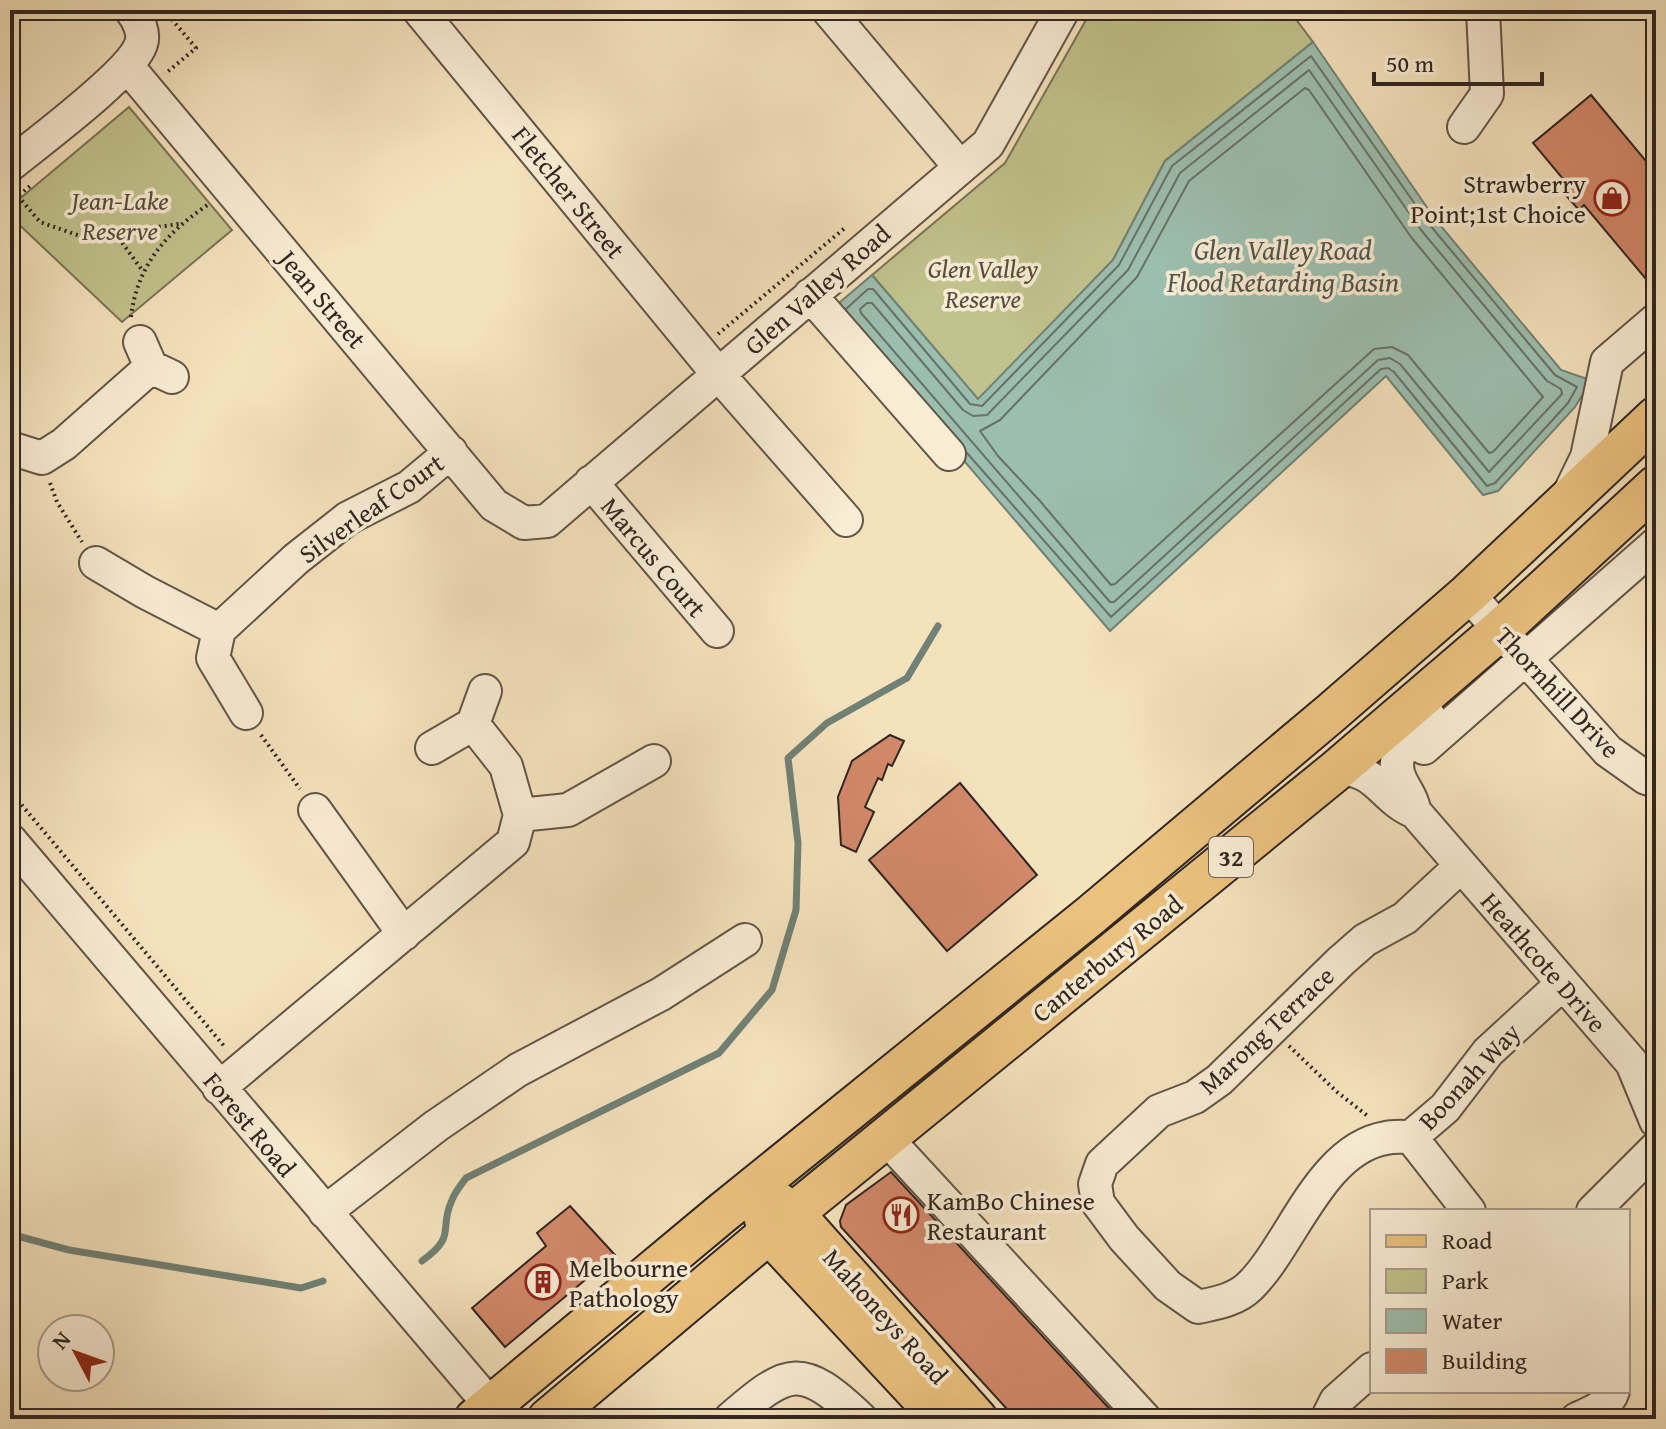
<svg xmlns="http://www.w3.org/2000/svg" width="1666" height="1429" font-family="'Gentium Book Plus',serif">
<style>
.green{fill:#c1c28d;stroke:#797456;stroke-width:2}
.water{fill:#9cbeae;stroke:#718175;stroke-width:2}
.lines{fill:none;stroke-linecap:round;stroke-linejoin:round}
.shore{stroke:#667267;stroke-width:2}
.stream{stroke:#718175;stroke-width:7}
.building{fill:#d2886a;stroke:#312620;stroke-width:2}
.minor-casing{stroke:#625547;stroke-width:36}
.major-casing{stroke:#312620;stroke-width:44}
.path{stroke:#312620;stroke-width:4;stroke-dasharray:2 4;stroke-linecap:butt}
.minor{stroke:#f8ecd4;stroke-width:32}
.major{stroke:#eac17e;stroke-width:40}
.labels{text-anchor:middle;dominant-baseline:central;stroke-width:7;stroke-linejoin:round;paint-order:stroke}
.shield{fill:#f8ecd4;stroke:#6d6156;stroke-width:2}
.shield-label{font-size:24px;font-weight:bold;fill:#312620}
.poi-label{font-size:26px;fill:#312620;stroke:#f8ecd4;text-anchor:start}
.street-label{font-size:26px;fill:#312620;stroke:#f8ecd4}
.park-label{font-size:26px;font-style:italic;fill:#554d3b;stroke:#f8ecd4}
.water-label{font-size:28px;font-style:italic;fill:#51544b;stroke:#f8ecd4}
</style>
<rect width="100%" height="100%" fill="#f4e2bd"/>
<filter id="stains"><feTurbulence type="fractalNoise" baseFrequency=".0025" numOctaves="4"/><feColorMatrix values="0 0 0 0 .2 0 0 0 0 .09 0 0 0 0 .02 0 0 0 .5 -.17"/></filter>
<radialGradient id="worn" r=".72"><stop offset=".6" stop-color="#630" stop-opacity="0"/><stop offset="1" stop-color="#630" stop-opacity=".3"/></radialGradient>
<path class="green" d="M 1098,10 L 1289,10 L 1313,42 L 1165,161 L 1113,260 L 978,400 L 872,275 L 1005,163 L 1086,20 Z
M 129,107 L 232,230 L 122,322 L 10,216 L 10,207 Z"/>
<path class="water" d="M 1313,42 L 1435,219 L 1561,370 L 1587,379 L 1584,392 L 1575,407 L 1498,491 L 1483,495 L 1386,376 L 1110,631 L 833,308 L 872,275 L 978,399 L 1113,260 L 1165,161 Z"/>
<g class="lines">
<path class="shore" d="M 1309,70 L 1421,230 L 1547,381 L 1561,389 L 1562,394 L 1489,472 L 1400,364 L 1390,358 L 1378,360 L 1114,602 L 1110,602 L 861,313 L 860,309 L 867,303 L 872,303 L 963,410 L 973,416 L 987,415 L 1128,270 L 1180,173 Z
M 1305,88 L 1309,90 L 1411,237 L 1543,397 L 1493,452 L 1489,453 L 1408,355 L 1392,347 L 1374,349 L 1115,584 L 1111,585 L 1040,501 L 998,456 L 980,431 L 1000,420 L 1137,277 L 1189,181 Z
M 846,309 L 868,289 L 873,289 L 970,404 L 982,406 L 1119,265 L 1172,166 L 1311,56 L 1429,224 L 1555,375 L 1577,387 L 1568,403 L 1495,483 L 1487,486 L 1394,372 L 1388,368 L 1381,369 L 1111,617 L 967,453"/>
<path class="stream" d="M 10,1234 L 69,1250 L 301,1288 L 323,1281
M 422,1261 C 458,1235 438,1230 452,1200 C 455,1192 461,1185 466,1178 L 719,1053 L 772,990 L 796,910 L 798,843 L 788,758 L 827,723 L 907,678 L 938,626"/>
</g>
<path class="building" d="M 1591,95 L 1656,173 L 1656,291 L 1584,205 L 1579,210 L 1562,191 L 1569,186 L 1533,143 Z
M 890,735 L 904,741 L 892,766 L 888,764 L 882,780 L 878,778 L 865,807 L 874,812 L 856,852 L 841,845 L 838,797 L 852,761 Z
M 960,783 L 1037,875 L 947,951 L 869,860 Z
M 891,1172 L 1119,1419 L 1016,1419 L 841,1227 L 840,1221 L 846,1205 Z
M 570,1206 L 615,1255 L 505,1347 L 472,1308 L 546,1246 L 537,1233 Z"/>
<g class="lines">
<defs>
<path id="minor" d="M 419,10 L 718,374 L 846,520
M 828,10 L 960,167
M 128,67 L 494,505 L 524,523 L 547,521 L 988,144 L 1063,10
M 1464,127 L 1487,94 L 1483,10
M 10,165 C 38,142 132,73 141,44 C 145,33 138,19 131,10
M 810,295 L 949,454
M 140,342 L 151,367 L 172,377
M 10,448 L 42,458 L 64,444 L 151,367
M 591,482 L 717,631
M 1569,494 L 1587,457 L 1607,362 L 1656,320
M 96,563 L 145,592 L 219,630 L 213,658 L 246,713
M 1468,594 L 1608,751 L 1646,778 L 1656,781
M 219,630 L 296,559 L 348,518 L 409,487 L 451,452
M 432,748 L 473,724 L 485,691
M 1424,748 L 1656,544
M 1338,769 C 1378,768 1382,799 1415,812 L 1632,1063 L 1656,1121
M 1414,809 C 1412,798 1406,791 1401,781 C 1387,754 1412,734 1428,715
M 315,810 L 404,934
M 520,815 L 568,810 L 654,761
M 10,840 L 491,1406
M 219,1088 L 513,842 L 520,815 L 506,766 L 473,724
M 1411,1137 C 1403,1137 1394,1136 1386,1138 C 1320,1149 1292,1245 1250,1286 C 1236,1300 1216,1303 1198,1307 L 1168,1286 L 1124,1238 L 1098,1203 L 1095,1184 L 1102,1164 L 1159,1111 L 1195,1097 L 1219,1080 L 1341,961 L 1365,940 L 1405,918 L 1461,866
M 886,1138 L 1145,1419
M 1469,1211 L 1411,1137 L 1445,1108 L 1488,1052 L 1562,984
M 1593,1211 L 1656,1148
M 325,1212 L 436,1126 L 518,1070 L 661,994 L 745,940
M 730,1419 C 789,1368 801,1362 861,1419
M 1327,1419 L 1336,1401 L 1372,1369
M 1577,1419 C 1590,1413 1608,1407 1613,1391"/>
<path id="major" d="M 771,1198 L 794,1214 L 977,1419
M 762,1209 L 769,1233 L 942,1419
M 475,1419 L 721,1214 L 1091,915 L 1331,713 L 1468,594 L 1656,417
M 548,1419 L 769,1233 L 1338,769 L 1500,630 L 1656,486"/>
</defs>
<use href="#minor" class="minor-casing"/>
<use href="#major" class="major-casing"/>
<path class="path" d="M 164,10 L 196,48 L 165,74
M 18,196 L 40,222 L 83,237 L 179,224
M 10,203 L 30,186
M 115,233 L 142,270
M 131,317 C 137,265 167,232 209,204
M 718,334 L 846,227
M 50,483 L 57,502 L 82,542
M 261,735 L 300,789
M 10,791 L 224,1046
M 1289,1046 L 1337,1092 L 1369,1117"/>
<use href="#minor" class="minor"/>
<use href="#major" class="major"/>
</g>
<defs>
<symbol id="shop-ring" viewBox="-11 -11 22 22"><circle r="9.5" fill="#f8ecd4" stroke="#8f2418" stroke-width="1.5"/><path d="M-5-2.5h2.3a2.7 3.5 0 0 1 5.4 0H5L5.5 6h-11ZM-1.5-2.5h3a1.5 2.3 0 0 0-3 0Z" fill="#8f2418"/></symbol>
<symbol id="restaurant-ring" viewBox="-11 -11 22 22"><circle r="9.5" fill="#f8ecd4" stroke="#8f2418" stroke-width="1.5"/><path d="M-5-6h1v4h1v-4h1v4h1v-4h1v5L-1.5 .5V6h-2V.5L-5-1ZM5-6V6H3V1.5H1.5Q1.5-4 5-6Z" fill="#8f2418"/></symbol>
<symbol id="building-ring" viewBox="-11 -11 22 22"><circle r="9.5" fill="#f8ecd4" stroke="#8f2418" stroke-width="1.5"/><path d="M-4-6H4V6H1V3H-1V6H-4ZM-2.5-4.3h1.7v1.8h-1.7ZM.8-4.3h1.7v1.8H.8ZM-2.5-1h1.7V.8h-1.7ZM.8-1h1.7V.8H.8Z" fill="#8f2418"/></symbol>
</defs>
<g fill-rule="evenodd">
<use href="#shop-ring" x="1592" y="178" width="40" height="40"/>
<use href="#restaurant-ring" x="881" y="1195" width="40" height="40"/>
<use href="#building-ring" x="523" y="1262" width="40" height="40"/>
</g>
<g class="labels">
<rect class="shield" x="1209" y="837" width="44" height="40" rx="6"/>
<g class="shield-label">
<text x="1231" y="857">32</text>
</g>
<g class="poi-label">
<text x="1586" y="183" text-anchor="end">Strawberry<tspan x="1586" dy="30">Point;1st Choice</tspan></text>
<text x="927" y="1200">KamBo Chinese<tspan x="927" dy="30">Restaurant</tspan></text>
<text x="569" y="1267">Melbourne<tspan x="569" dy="30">Pathology</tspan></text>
</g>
<g class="street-label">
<text transform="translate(569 192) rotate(51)">Fletcher Street</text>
<text transform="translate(817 289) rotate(-41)">Glen Valley Road</text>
<text transform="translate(323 299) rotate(50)">Jean Street</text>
<text transform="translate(371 508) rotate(-35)">Silverleaf Court</text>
<text transform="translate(654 557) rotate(50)">Marcus Court</text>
<text transform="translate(1558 692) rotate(47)">Thornhill Drive</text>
<text transform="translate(1107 958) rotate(-39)">Canterbury Road</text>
<text transform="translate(1544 962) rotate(49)">Heathcote Drive</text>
<text transform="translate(1266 1030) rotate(-43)">Marong Terrace</text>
<text transform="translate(1469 1076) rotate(-47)">Boonah Way</text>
<text transform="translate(250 1124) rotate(50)">Forest Road</text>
<text transform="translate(886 1316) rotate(48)">Mahoneys Road</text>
</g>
<g class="park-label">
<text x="120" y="200">Jean-Lake<tspan x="120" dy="30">Reserve</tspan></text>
<text x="983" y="268">Glen Valley<tspan x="983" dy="30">Reserve</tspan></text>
</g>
<g class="water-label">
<text x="1283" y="249">Glen Valley Road<tspan x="1283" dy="32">Flood Retarding Basin</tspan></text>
</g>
</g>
<rect width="1666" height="1429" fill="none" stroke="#f4e2bd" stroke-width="40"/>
<rect x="12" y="12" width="1642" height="1405" fill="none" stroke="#312620" stroke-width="4"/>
<rect x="20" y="20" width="1626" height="1389" fill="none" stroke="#312620" stroke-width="2"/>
<rect x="1370" y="1209" width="260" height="184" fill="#f8ecd4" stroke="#a89d8c" stroke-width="2"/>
<rect x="1386" y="1235" width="40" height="12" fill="#eac17e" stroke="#a89d8c" stroke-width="2"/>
<text x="1442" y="1249" font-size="24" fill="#312620">Road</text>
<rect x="1386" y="1269" width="40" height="24" fill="#c1c28d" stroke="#a89d8c" stroke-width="2"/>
<text x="1442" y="1289" font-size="24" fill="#312620">Park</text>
<rect x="1386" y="1309" width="40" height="24" fill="#9cbeae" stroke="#a89d8c" stroke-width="2"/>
<text x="1442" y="1329" font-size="24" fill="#312620">Water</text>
<rect x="1386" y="1349" width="40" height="24" fill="#d2886a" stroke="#a89d8c" stroke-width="2"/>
<text x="1442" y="1369" font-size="24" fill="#312620">Building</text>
<g transform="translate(76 1353) rotate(311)"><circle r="38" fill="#f8ecd4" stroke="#a89d8c" stroke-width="2"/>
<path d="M0-6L14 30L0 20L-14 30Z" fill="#8f2418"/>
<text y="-12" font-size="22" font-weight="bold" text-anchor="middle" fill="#312620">N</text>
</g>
<path d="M1374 72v12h168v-12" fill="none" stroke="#312620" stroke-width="4"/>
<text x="1386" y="72" font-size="24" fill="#312620" stroke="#f8ecd4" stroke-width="6" paint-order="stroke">50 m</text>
<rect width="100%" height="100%" filter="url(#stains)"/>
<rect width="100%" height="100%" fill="url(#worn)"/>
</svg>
